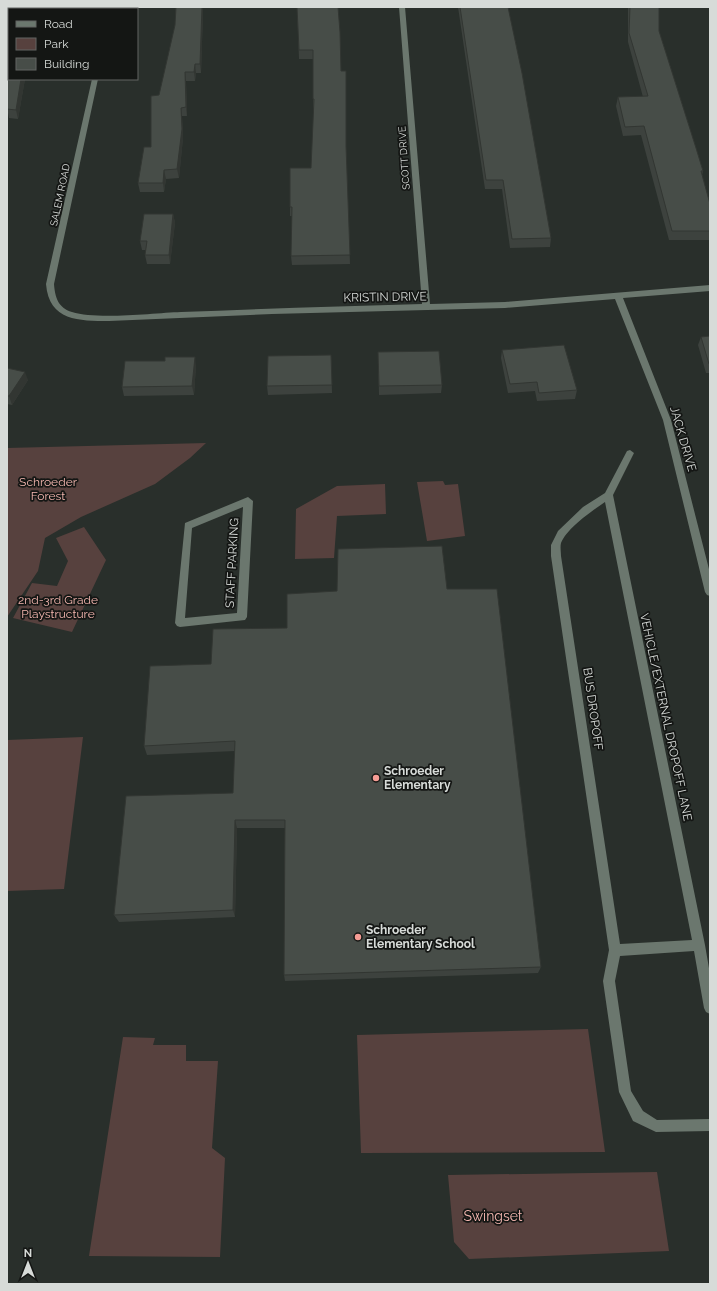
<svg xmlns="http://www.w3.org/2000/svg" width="717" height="1291" font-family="Raleway,sans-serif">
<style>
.green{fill:#57413e}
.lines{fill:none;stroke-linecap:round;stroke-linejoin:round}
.minor{fill:#6b776e;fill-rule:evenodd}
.wall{fill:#3d423e}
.shaded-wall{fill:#323632}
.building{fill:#474d48;stroke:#323632}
.poi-dot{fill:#f59c94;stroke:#141614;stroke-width:1.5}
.labels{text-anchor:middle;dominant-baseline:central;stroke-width:3.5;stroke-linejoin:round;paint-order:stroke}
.far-street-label{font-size:10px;fill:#d7dbd8;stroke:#141614}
.street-label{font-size:12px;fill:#d7dbd8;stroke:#141614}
.park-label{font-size:12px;fill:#f5b7b0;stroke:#141614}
.poi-label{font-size:12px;font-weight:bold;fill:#d7dbd8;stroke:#141614;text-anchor:start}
.near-park-label{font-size:14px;fill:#f5b7b0;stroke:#141614}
</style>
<rect width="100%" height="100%" fill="#292f2b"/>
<path class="green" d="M 206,443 L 190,458 L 155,484 L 81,517 L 45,538 L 38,571 L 7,617 L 7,448 Z
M 443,481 L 445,485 L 458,484 L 465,536 L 427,541 L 417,482 Z
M 385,484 L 386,514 L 337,516 L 334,558 L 295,559 L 296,509 L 337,486 Z
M 84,527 L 106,560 L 72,632 L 13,618 L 32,583 L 57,586 L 68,561 L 56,538 Z
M 83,737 L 64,889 L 7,891 L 7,740 Z
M 588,1029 L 605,1152 L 361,1153 L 357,1035 Z
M 123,1037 L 155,1038 L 153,1045 L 186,1045 L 186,1061 L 218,1061 L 212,1148 L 225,1158 L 220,1257 L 89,1256 Z
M 657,1172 L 669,1251 L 469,1259 L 454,1242 L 448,1175 Z"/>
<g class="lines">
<path class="minor" d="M 96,7 L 105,7 L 107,9 L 98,9 Z
M 399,7 L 405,7 L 430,304 L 505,302 L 710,285 L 710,291 L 623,298 L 671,420 L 710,573 L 710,596 L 707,595 L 705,592 L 663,420 L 615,299 L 505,308 L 272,314 L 109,321 C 79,321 49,321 46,284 L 92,79 L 98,79 L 54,284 C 55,297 58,308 72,312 C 97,320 154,313 181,312 C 261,309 342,306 422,304 Z
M 630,450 L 634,453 L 613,495 L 705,945 L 710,974 L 710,1014 L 706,1012 L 704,1008 L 694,951 L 620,956 L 615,981 L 631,1091 L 643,1111 L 657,1120 L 710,1119 L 710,1131 L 656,1132 L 633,1121 L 619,1092 L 603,981 L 609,950 L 551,556 L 551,545 L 558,531 L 583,507 L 605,493 L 627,451 ZM 605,502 L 692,940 L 620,944 L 561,556 C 561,552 560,547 561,543 C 567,528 592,511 605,502 Z
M 248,497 L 253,501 L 247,617 L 245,620 L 180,627 L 177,626 L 175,623 L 185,523 ZM 243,507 L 237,613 L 185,618 L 192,528 Z"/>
</g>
<path class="wall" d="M 176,7 L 202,7 L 203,12 L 201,73 L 196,73 L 195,81 L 186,81 L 187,116 L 182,116 L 183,138 L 179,178 L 166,179 L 164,192 L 140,192 L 138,183 L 151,147 L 175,25 Z
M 297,7 L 341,71 L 346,150 L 350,264 L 292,265 L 291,256 L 292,216 L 290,216 L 290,207 L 311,168 L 314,108 L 313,108 L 313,59 L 299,59 Z
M 458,7 L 508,7 L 551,238 L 550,247 L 510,248 L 502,189 L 485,189 Z
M 628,7 L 659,7 L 659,31 L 703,171 L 702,175 L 710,204 L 710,240 L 669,240 L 641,135 L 623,136 L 616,106 L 618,97 L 643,97 L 628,42 Z
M 7,30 L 9,79 L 25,79 L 18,119 L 9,118 L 8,113 L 7,115 Z
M 173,214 L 175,223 L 170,264 L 147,264 L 145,255 L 146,250 L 142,250 L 140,241 Z
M 710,336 L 710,373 L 706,373 L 698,345 L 701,337 Z
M 502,350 L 577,390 L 575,399 L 537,401 L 535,391 L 508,393 L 501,358 Z
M 378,352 L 442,385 L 441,393 L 379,395 Z
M 331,355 L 332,393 L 268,395 L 267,386 Z
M 196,365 L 194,395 L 124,396 L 122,387 Z
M 7,368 L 28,380 L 12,405 L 7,404 Z
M 447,589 L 541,967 L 538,973 L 285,981 L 284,975 L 285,828 L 237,828 L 235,917 L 119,922 L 114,915 L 233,793 L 235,751 L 147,755 L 144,746 L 211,664 L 287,628 Z"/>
<path class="shaded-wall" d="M 202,7 L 203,12 L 201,73 L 200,64 Z
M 195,64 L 196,73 L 195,81 L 194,72 Z
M 185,72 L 186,81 L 187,116 L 186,107 Z
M 21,79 L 25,79 L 18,119 L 16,110 Z
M 181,108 L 182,116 L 183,138 L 179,178 L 177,169 Z
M 164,170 L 166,179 L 164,192 L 163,183 Z
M 173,214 L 175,223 L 170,264 L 169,255 Z
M 195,357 L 196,365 L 194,395 L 192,386 Z
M 25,372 L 28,380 L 12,405 L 9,396 Z
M 235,820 L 237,828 L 235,917 L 233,910 Z"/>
<path class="building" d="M 176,7 L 202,7 L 200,64 L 195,64 L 194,72 L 185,72 L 186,107 L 181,108 L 182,129 L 177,169 L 164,170 L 163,183 L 138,183 L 144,147 L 151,147 L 151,96 L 159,95 L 175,25 Z
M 297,7 L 338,7 L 340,32 L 341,71 L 346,71 L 346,146 L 350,255 L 291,256 L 292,207 L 290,207 L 290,168 L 311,168 L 314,99 L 313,99 L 313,50 L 299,50 Z
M 460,7 L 508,7 L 522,73 L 551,238 L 512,239 L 503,180 L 486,180 Z
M 630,7 L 659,7 L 659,31 L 696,148 L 703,171 L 701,171 L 710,204 L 710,231 L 672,231 L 644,126 L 625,127 L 618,97 L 648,96 L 629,33 Z
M 7,30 L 9,30 L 9,79 L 21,79 L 16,110 L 7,109 Z
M 144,214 L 173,214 L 169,255 L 145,255 L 147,241 L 140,241 Z
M 710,336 L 710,364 L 709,364 L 701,337 Z
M 564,345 L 577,390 L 539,393 L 537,382 L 510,384 L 502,350 Z
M 439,351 L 442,385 L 379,386 L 378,352 Z
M 331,355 L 332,385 L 267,386 L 268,356 Z
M 165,357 L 195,357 L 192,386 L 122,387 L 125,361 L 165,361 Z
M 7,368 L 25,372 L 9,396 L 7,396 Z
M 442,546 L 447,589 L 497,589 L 541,967 L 284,975 L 285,820 L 235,820 L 233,910 L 114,915 L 126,796 L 233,793 L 235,741 L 144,746 L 150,666 L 211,664 L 213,629 L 287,628 L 287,594 L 337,591 L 338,549 Z"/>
<g class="poi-dot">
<circle cx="376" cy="778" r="4"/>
<circle cx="358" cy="937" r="4"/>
</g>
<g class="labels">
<g class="far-street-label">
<text transform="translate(404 158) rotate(-94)">SCOTT DRIVE</text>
<text transform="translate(60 195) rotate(-78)">SALEM ROAD</text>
</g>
<g class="street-label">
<text transform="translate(385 297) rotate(-1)">KRISTIN DRIVE</text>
<text transform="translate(683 439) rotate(74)">JACK DRIVE</text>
<text transform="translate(232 563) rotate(-87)">STAFF PARKING</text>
<text transform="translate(593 709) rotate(82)">BUS DROPOFF</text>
<text transform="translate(666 717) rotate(78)">VEHICLE/EXTERNAL DROPOFF LANE</text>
</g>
<g class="park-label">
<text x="48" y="482">Schroeder<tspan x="48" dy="14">Forest</tspan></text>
<text x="58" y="600">2nd-3rd Grade<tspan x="58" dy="14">Playstructure</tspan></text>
</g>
<g class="poi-label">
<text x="384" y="771">Schroeder<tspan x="384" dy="14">Elementary</tspan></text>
<text x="366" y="930">Schroeder<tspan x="366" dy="14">Elementary School</tspan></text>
</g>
<g class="near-park-label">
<text x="493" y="1216">Swingset</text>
</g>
</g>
<rect width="717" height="1291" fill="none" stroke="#d7dbd8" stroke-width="16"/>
<rect x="8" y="8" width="130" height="72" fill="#141614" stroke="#626562"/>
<rect x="16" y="21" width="20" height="6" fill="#6b776e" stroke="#626562"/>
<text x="44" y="28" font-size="12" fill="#d7dbd8">Road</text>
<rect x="16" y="38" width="20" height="12" fill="#57413e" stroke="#626562"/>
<text x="44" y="48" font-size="12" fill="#d7dbd8">Park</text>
<rect x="16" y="58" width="20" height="12" fill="#474d48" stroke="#626562"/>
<text x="44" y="68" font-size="12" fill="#d7dbd8">Building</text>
<g transform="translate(28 1263)" stroke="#141614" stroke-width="3" paint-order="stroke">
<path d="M0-3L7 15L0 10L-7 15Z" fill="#d7dbd8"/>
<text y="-6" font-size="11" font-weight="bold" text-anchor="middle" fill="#d7dbd8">N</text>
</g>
</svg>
